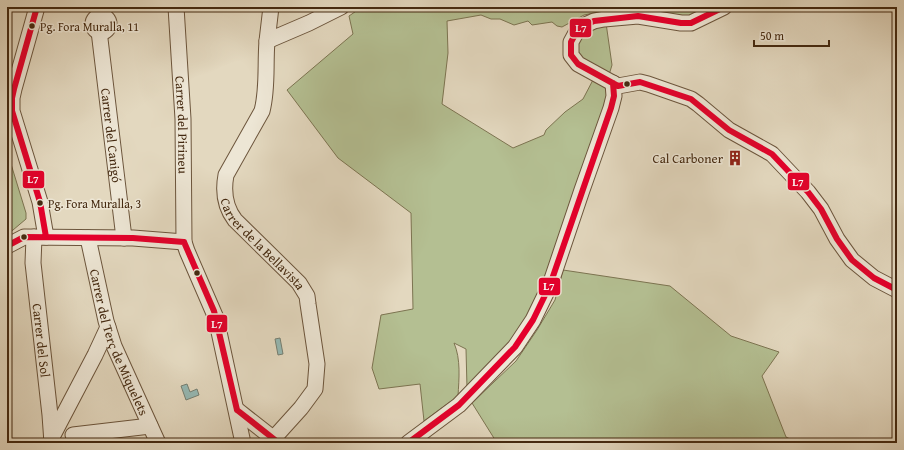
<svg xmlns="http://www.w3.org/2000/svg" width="904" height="450" font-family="'Gentium Book Plus',serif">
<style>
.green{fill:#b4bf92;stroke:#7c7451}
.water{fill:#95b9b4;stroke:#757f72}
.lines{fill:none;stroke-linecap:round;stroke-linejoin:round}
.minor-casing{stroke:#6c553c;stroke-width:17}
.minor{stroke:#ede6d5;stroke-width:15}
.bus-1-casing{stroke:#ede6d5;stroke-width:9}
.bus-1{stroke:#e4002b;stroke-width:6}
.bus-dot{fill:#442910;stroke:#ede6d5;stroke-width:1.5}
.labels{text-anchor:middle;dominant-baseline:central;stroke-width:3;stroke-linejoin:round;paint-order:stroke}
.bus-label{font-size:12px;fill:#442910;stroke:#ede6d5;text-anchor:start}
.street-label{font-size:13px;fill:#442910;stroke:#ede6d5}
.poi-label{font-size:13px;fill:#442910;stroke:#ede6d5;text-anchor:end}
.line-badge{stroke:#ede6d5;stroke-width:1.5}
.badge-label{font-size:11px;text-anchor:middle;font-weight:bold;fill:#fff}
</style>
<rect width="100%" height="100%" fill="#e3d8bf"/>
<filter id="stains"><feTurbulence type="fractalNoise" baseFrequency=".005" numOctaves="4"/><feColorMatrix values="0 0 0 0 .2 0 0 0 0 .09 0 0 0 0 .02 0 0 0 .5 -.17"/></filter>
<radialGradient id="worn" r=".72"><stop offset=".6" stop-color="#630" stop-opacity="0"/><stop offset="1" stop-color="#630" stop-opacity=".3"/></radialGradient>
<path class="green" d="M 362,7 L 713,7 L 690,17 L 619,10 L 599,12 L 584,15 L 562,27 L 557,26 L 552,22 L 532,25 L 528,21 L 514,25 L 500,19 L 491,19 L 481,15 L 447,21 L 448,53 L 442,104 L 513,148 L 544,135 L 546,130 L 565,112 L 583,99 L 594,78 L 600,82 L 609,91 L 540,295 L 525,323 L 498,356 L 467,388 L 466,349 L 454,343 C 461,359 459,379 458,396 L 424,421 L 420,384 L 379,389 L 372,368 L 381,315 L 413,309 L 411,213 L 338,158 L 287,90 L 353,34 L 349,16 Z
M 606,23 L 612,65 L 609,75 L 579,56 L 577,47 L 580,36 Z
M 7,151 L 26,213 L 26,219 L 13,230 L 7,234 Z
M 563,270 L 670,286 L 731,336 L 779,352 L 762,376 L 786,437 L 798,443 L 497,443 L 472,403 L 516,361 L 537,330 L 555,300 Z"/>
<path class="water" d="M 280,338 L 283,354 L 278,355 L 275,339 Z
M 187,384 L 190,392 L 197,389 L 199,395 L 186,400 L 181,386 Z"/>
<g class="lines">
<defs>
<g id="minor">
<path d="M 37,7 L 14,89 L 12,98 L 12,111 L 40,202 L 46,237"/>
<path id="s1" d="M 176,7 L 183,119 L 184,242 L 187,251 L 216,318 L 243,443"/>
<path d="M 271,7 L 267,41 L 309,23 L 341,7"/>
<path d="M 724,7 L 691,23 L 681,23 L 638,16 L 604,19 L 594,21 L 583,26 L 577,31 L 571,42 L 571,55 L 578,64 L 618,86 L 640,82 L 648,84 L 691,99 L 698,104 L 729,130 L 772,154 L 808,192 L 821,209 L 837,239 L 852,260 L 874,278 L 897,290"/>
<circle cx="101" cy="24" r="8"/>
<path id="s2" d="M 99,31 L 124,238"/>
<path id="s3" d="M 267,41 C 265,65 268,88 262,111 L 226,175 C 223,191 225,207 235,220 L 299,283 L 307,296 L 308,304 L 317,364 L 315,389 L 301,408 L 273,439"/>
<path id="s4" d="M 34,237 L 33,263 L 50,415 L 52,443"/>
<path id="s5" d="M 88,238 L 106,321 L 114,346 L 158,443"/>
<path d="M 7,246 L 24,237 L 133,238 L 184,242"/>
<path d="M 237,410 L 279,443"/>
<path d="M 73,435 L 150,426"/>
<path d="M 52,437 L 95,355 L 108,327"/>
<path d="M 408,443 L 459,405 L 515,347 L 533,320 L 550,285 L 582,190 L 611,108 L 614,96 L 613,83"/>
</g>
</defs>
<use href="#minor" class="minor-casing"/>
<use href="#minor" class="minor"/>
<defs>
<path id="bus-1" d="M 37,7 L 14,89 L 12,98 L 12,111 L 40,202 L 46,237
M 724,7 L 691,23 L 681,23 L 638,16 L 594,21 L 583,26 L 577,31 L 571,42 L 571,55 L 578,64 L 618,86 L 640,82 L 691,99 L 729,130 L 772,154 L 808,192 L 821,209 L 837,239 L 852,260 L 874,278 L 897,290
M 184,242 L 214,311 L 237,410
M 7,246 L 24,237 L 133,238 L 184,242
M 237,410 L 279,443
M 408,443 L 459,405 L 515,347 L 533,320 L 550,285 L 611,108 L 614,96 L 613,83"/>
</defs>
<use href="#bus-1" class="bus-1-casing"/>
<use href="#bus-1" class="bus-1"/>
</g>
<defs>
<symbol id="building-bare" viewBox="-9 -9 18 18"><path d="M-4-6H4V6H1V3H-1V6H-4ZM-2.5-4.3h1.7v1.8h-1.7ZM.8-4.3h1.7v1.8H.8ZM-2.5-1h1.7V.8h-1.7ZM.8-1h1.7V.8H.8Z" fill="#8f2418" stroke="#ede6d5" stroke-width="2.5" paint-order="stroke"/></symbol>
</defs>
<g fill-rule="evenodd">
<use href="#building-bare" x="724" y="147" width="22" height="22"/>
</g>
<g class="bus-dot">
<circle cx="32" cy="26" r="3.5"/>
<circle cx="627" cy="84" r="3.5"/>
<circle cx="40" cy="203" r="3.5"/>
<circle cx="24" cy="237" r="3.5"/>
<circle cx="197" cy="273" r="3.5"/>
</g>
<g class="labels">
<g class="bus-label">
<text x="40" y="26">Pg. Fora Muralla, 11</text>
<text x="48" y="203">Pg. Fora Muralla, 3</text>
</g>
<g class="street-label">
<text stroke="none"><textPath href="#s1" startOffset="118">Carrer del Pirineu</textPath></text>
<text stroke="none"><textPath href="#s2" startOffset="105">Carrer del Canigó</textPath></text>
<text stroke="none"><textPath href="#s3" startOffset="227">Carrer de la Bellavista</textPath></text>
<text stroke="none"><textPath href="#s4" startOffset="104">Carrer del Sol</textPath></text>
<text stroke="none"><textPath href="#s5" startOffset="109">Carrer del Terç de Miquelets</textPath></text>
</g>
<g class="poi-label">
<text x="723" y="158">Cal Carboner</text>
</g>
</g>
<g class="line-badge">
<rect x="569" y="18" width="23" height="20" rx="4" fill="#e4002b"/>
<rect x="22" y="170" width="23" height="19" rx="4" fill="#e4002b"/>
<rect x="787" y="172" width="23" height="19" rx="4" fill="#e4002b"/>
<rect x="538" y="277" width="23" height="19" rx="4" fill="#e4002b"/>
<rect x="206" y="314" width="22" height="19" rx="4" fill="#e4002b"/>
</g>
<g class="badge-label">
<text x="581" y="32">L7</text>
<text x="33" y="183">L7</text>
<text x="798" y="186">L7</text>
<text x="549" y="290">L7</text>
<text x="217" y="328">L7</text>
</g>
<rect width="904" height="450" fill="none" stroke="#e3d8bf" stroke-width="24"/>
<rect x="8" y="8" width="888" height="434" fill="none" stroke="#442910" stroke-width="2"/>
<rect x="12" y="12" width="880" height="426" fill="none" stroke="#442910"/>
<path d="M754 40v6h75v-6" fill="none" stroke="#442910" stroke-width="2"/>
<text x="760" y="40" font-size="12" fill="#442910" stroke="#ede6d5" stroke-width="3" paint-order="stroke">50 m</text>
<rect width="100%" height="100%" filter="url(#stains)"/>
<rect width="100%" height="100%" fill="url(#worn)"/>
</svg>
